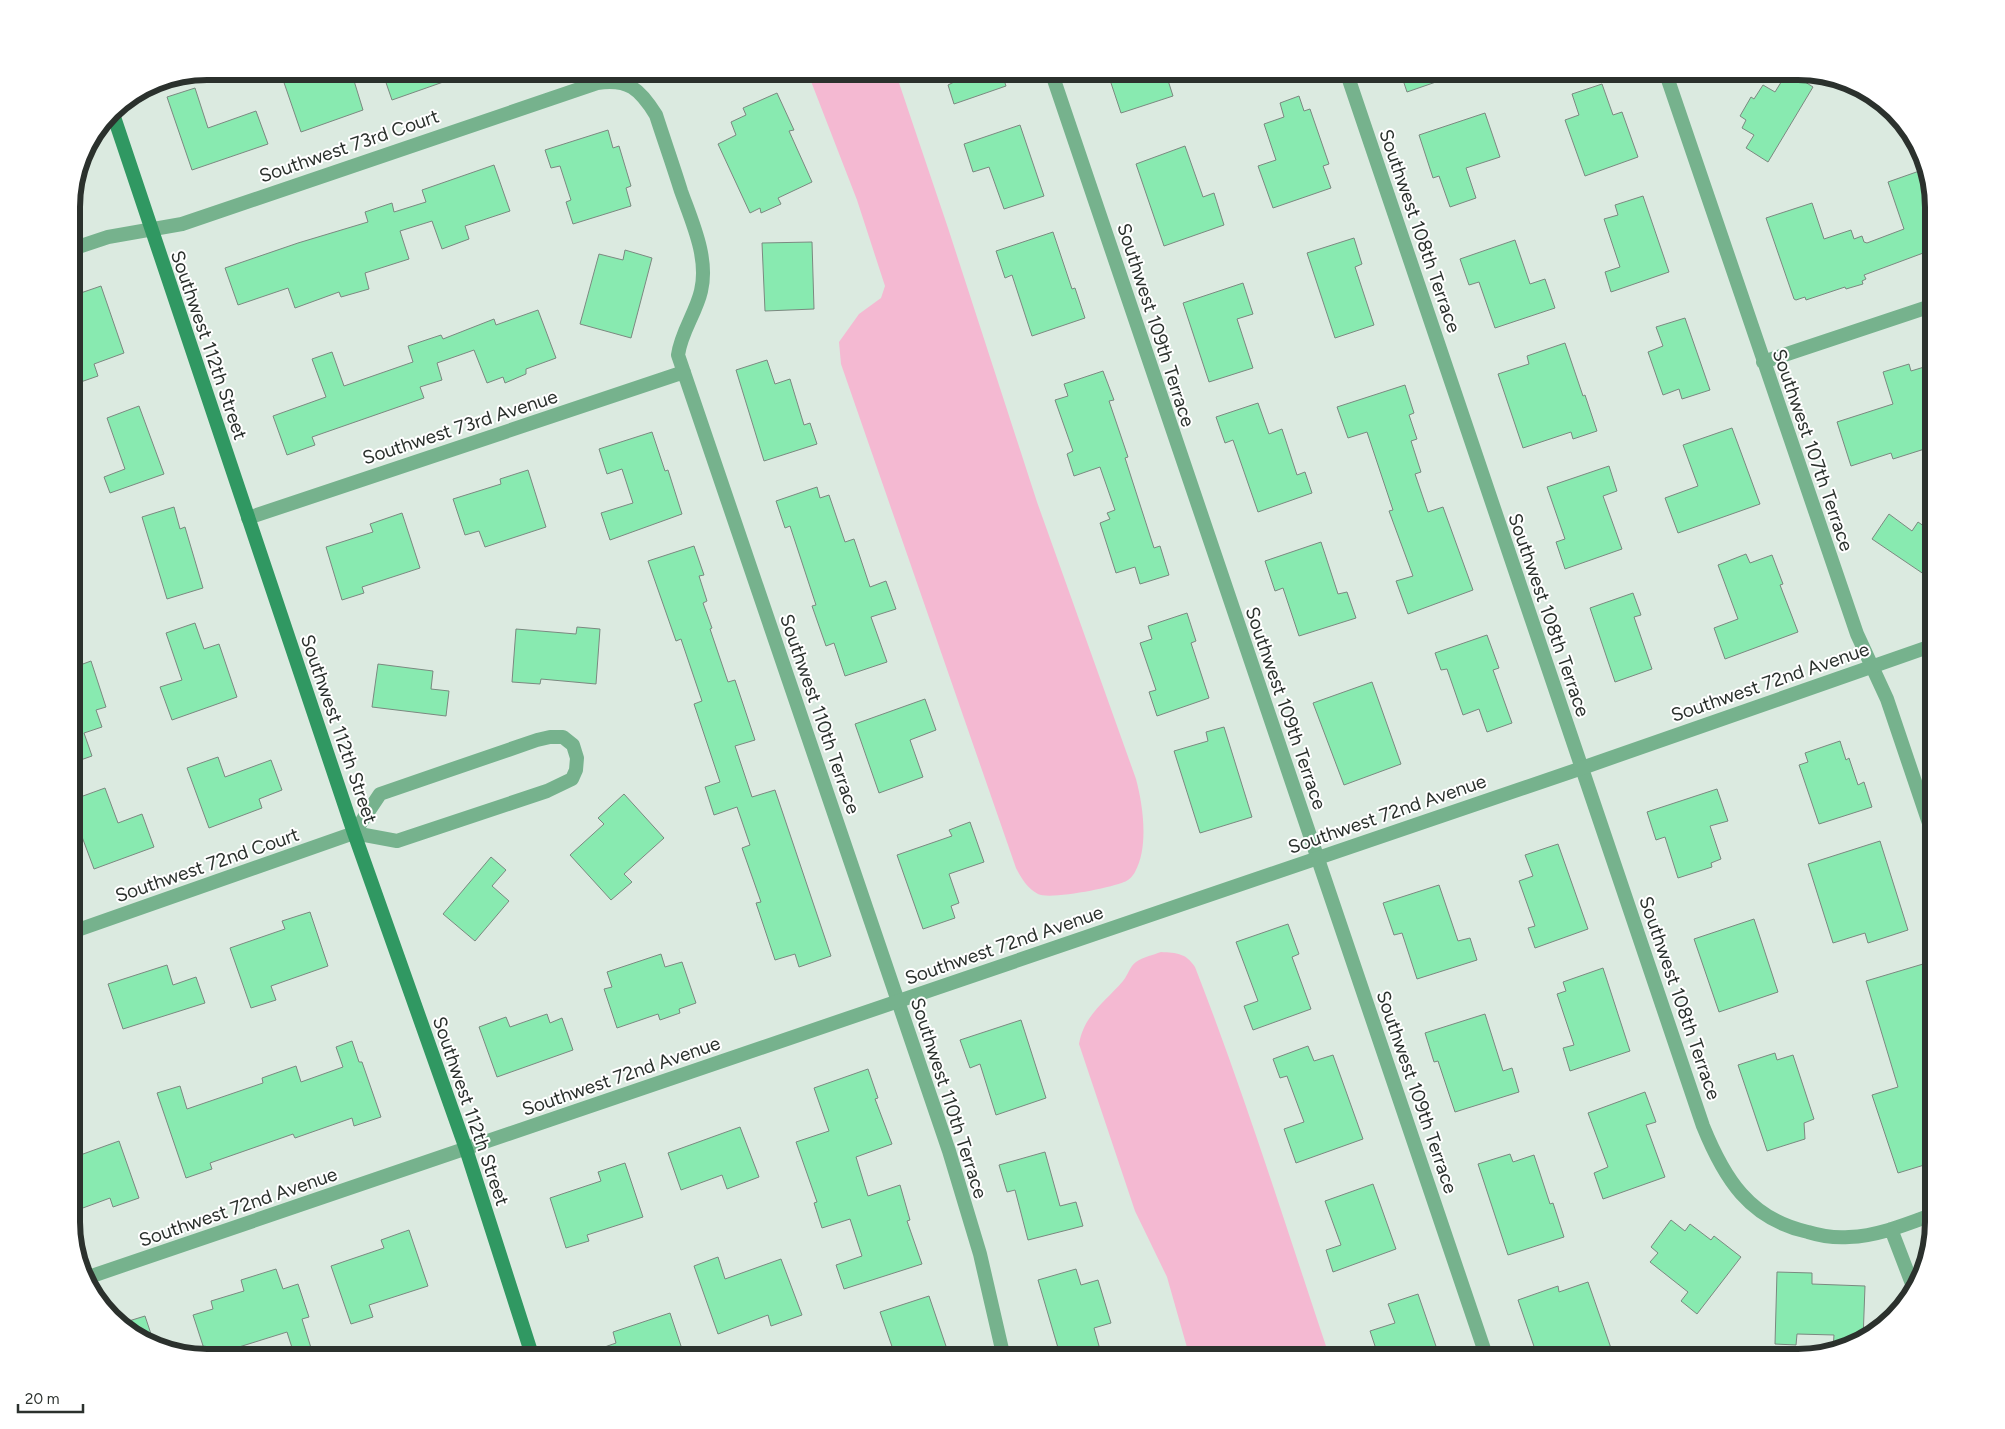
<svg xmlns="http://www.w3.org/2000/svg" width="2005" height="1429" font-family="Figtree,sans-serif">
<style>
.water{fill:#f4b9d2}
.building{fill:#88eab0;stroke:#7b8980}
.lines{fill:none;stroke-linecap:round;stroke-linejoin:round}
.minor{stroke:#76b28d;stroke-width:14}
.tertiary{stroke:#76b28d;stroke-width:14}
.secondary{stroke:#309862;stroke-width:14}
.labels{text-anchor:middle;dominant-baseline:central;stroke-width:4;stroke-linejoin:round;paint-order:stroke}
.street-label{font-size:19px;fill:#2b312d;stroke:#fff}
.rim{fill:none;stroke:#2b312d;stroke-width:6}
</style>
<rect width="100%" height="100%" fill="#dbeae0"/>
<path class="water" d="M 807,71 L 895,71 L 948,228 L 1037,502 L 1136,779 C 1143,805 1149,847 1135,872 C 1133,876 1128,881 1124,882 C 1110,888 1050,900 1038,894 C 1028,889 1021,878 1016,868 L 841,364 L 839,342 L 859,314 L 881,298 L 885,286 L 857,200 Z
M 1161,952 C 1177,953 1186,953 1195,967 C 1245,1095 1286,1227 1330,1358 L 1190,1358 L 1167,1277 L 1135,1211 L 1079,1044 C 1084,1015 1105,1002 1123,981 C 1128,975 1130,966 1136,962 C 1143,957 1153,955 1161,952 Z"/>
<path class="building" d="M 280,71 L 351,71 L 363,110 L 301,132 Z
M 382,71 L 465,71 L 466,74 L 392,100 Z
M 950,71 L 1001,71 L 1006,86 L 954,104 L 948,85 L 954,82 Z
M 1107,71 L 1165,71 L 1173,96 L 1121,113 Z
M 1400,71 L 1459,71 L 1459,74 L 1407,92 Z
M 1788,71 L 1813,87 L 1768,162 L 1746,148 L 1754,135 L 1742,128 L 1746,120 L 1740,116 L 1751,97 L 1754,99 L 1763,85 L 1775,92 Z
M 1602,84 L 1613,115 L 1622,112 L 1638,157 L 1585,176 L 1565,120 L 1579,115 L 1572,94 Z
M 195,88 L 208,128 L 256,111 L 268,144 L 192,170 L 167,97 Z
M 777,93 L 794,130 L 789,131 L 812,182 L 778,198 L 781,204 L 761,213 L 760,208 L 750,213 L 718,144 L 736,135 L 731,122 L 746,115 L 743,108 Z
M 1299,96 L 1304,111 L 1310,109 L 1329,164 L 1323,166 L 1331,188 L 1273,208 L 1258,166 L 1276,160 L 1264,124 L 1284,117 L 1280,103 Z
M 1485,113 L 1500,157 L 1466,168 L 1476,198 L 1450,207 L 1439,176 L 1433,178 L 1419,135 Z
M 1020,125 L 1044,196 L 1004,209 L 989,167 L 973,172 L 964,144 Z
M 608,130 L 613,148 L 619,146 L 631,186 L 626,188 L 631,206 L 573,224 L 566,202 L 571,200 L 560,166 L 551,168 L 545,150 Z
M 1185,146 L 1203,197 L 1214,193 L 1224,225 L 1164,246 L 1136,164 Z
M 494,165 L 510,211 L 465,226 L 469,239 L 442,249 L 432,221 L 400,231 L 409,259 L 365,273 L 369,289 L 341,297 L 339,292 L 295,308 L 288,288 L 238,305 L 225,268 L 298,243 L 368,222 L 365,212 L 392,203 L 394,212 L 426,202 L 422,190 Z
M 1925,169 L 1934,207 L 1934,249 L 1864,275 L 1866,279 L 1862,281 L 1863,284 L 1846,289 L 1845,287 L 1806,300 L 1805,297 L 1796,300 L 1794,299 L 1766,218 L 1812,203 L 1824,239 L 1851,230 L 1854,239 L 1862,236 L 1864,242 L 1867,243 L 1904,229 L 1888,182 Z
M 1643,196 L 1669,272 L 1611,292 L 1605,272 L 1620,267 L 1604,219 L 1618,215 L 1615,205 Z
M 1053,232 L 1072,289 L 1075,288 L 1085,318 L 1032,336 L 1012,275 L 1005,278 L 996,251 Z
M 1354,238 L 1362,264 L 1355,267 L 1374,325 L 1335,338 L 1307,253 Z
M 1515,240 L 1530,284 L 1545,279 L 1555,308 L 1495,328 L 1479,282 L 1469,285 L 1460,259 Z
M 812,242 L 814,309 L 765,311 L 762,243 Z
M 625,250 L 652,258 L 631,338 L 580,324 L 599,254 L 623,260 Z
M 1243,283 L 1253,314 L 1237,319 L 1253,368 L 1209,382 L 1183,303 Z
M 101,286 L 124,353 L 94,364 L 98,376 L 72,385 L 72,296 Z
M 538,310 L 556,358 L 526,369 L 526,374 L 505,383 L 503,377 L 487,383 L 474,350 L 437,363 L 442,380 L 420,387 L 424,398 L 312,437 L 315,445 L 287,455 L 273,416 L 326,397 L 312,359 L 332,352 L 344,386 L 413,362 L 408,346 L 441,335 L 443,339 L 494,319 L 496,325 Z
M 1685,318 L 1710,390 L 1682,399 L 1679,389 L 1663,395 L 1648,352 L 1663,346 L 1656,327 Z
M 1565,343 L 1583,396 L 1585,395 L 1597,431 L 1573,439 L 1571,432 L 1523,448 L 1498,374 L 1529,364 L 1527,356 Z
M 767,360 L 775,384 L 790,379 L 804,425 L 810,423 L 817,444 L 764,461 L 736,370 Z
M 1909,364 L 1911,371 L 1934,364 L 1934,446 L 1893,459 L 1891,453 L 1851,466 L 1837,422 L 1893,404 L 1883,372 Z
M 1103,371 L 1114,400 L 1109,401 L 1128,457 L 1125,458 L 1154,548 L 1160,546 L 1169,575 L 1140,584 L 1135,567 L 1116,573 L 1100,523 L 1110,519 L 1107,513 L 1115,510 L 1100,467 L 1074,476 L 1067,454 L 1073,451 L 1055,400 L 1068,396 L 1064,384 Z
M 1405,385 L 1414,413 L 1409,415 L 1417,439 L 1411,441 L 1421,472 L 1415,474 L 1428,512 L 1443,507 L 1473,590 L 1408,614 L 1396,581 L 1413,576 L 1389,511 L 1393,510 L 1367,432 L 1348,438 L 1337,407 Z
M 1258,403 L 1269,434 L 1282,429 L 1297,475 L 1305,472 L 1312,493 L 1258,512 L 1233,440 L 1225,443 L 1216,417 Z
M 139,406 L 164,474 L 110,493 L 104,477 L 125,469 L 107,418 Z
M 1732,428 L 1760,504 L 1678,533 L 1665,498 L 1698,486 L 1683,445 Z
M 652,432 L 665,471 L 668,470 L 682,514 L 610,540 L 601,513 L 633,503 L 622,469 L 607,474 L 599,449 Z
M 1609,466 L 1617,491 L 1603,496 L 1622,549 L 1565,569 L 1556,542 L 1565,539 L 1547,487 Z
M 528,470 L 546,527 L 485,547 L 479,531 L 465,535 L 453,499 L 501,484 L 500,479 Z
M 817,487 L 820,498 L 829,495 L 845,542 L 854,539 L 870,587 L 886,581 L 896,609 L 871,617 L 887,662 L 845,676 L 834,643 L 826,646 L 812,606 L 816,605 L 790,526 L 785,528 L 776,501 Z
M 174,507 L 180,529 L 185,527 L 203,588 L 167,599 L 142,517 Z
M 402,513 L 420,568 L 362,587 L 364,593 L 342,600 L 326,547 L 373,532 L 370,524 Z
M 1889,514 L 1912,531 L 1918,522 L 1934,533 L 1934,581 L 1872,539 Z
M 1321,542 L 1338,594 L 1347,592 L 1356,618 L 1299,636 L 1283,588 L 1275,591 L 1265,561 Z
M 694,546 L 704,575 L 699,576 L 707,601 L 703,603 L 712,628 L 710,629 L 728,682 L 735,680 L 755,740 L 735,746 L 752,797 L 775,790 L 831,956 L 799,967 L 795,954 L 775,960 L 756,903 L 761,902 L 742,848 L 750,845 L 737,807 L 714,815 L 705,787 L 720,782 L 694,704 L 702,701 L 681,639 L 676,641 L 648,561 Z
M 1746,554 L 1750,563 L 1772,555 L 1783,584 L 1780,585 L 1798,632 L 1725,659 L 1714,628 L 1738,619 L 1718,565 Z
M 1633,593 L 1641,615 L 1634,617 L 1652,669 L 1615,682 L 1590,608 Z
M 1187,613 L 1196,641 L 1191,643 L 1209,698 L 1157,716 L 1149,692 L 1156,690 L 1140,643 L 1152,639 L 1148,626 Z
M 195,623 L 204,649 L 219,644 L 237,697 L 172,720 L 160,687 L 182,680 L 166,633 Z
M 577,627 L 600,629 L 596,684 L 541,679 L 540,684 L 512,682 L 516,629 L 576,634 Z
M 1487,635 L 1499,668 L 1493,670 L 1512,723 L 1487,732 L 1479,709 L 1463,715 L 1447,669 L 1441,670 L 1435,653 Z
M 91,661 L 106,707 L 96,710 L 102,727 L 84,733 L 92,756 L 72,763 L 72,668 Z
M 378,664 L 433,671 L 431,689 L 449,691 L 446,716 L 372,707 Z
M 1372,682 L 1401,764 L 1344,785 L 1313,703 Z
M 925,699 L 936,730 L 910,740 L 923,777 L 879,793 L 855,724 Z
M 1224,727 L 1252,817 L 1200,833 L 1174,751 L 1208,741 L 1206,732 Z
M 1840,741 L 1846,760 L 1849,758 L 1858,785 L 1864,782 L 1872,807 L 1819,824 L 1799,765 L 1808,762 L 1805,753 Z
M 218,757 L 225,777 L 271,760 L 282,790 L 259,799 L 262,808 L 209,828 L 187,768 Z
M 105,788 L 118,823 L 142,814 L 154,847 L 94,869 L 72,810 L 72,800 Z
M 1717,789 L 1728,821 L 1710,826 L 1721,859 L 1711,863 L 1712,867 L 1678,878 L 1665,837 L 1656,840 L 1647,812 Z
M 624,794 L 664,838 L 624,874 L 632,882 L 611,900 L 570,855 L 604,824 L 598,818 Z
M 970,822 L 984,862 L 949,874 L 959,903 L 951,906 L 955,918 L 923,929 L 897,855 L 952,836 L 949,830 Z
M 1880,841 L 1908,930 L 1868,943 L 1865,933 L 1833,943 L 1808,864 Z
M 1558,844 L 1588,929 L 1535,948 L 1528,928 L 1535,926 L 1519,881 L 1533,876 L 1525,855 Z
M 491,857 L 506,870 L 492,886 L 509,901 L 475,941 L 443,914 Z
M 1439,885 L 1458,941 L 1470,938 L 1477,960 L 1417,979 L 1402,933 L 1394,935 L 1383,903 Z
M 310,912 L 328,966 L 271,986 L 276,1000 L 251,1008 L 230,948 L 285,929 L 282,921 Z
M 1754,919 L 1778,992 L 1719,1012 L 1694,939 Z
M 1288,924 L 1299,954 L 1292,957 L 1311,1009 L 1253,1030 L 1244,1006 L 1258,1001 L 1236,942 Z
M 661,954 L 665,967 L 682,962 L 696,1003 L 679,1009 L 680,1013 L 660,1020 L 658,1014 L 617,1028 L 604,989 L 612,987 L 607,972 Z
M 1923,964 L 1934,1001 L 1934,1162 L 1898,1173 L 1872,1095 L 1898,1087 L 1866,981 Z
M 167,965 L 173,985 L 196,977 L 205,1003 L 123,1029 L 108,984 Z
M 1603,968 L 1630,1051 L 1570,1071 L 1563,1048 L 1574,1045 L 1557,994 L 1566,991 L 1563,982 Z
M 547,1014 L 550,1023 L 562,1018 L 573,1050 L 497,1077 L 479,1027 L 506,1017 L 510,1027 Z
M 1485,1014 L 1503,1071 L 1512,1068 L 1519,1092 L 1455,1112 L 1438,1061 L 1434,1062 L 1425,1033 Z
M 1021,1020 L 1046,1098 L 996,1115 L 980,1064 L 970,1068 L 960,1040 Z
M 352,1041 L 359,1062 L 362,1062 L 381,1117 L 354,1126 L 352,1118 L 295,1138 L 293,1134 L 210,1163 L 212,1169 L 186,1178 L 157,1093 L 180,1086 L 187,1109 L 263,1083 L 262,1078 L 296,1066 L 301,1082 L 343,1067 L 336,1047 Z
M 1308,1046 L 1314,1061 L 1333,1055 L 1363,1139 L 1296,1163 L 1284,1129 L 1304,1122 L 1287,1076 L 1280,1078 L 1273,1059 Z
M 1775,1053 L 1777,1060 L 1793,1055 L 1814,1119 L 1804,1123 L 1805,1139 L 1767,1151 L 1738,1065 Z
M 868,1069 L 878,1098 L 875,1099 L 892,1144 L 856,1157 L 868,1196 L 900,1185 L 910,1220 L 907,1221 L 922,1264 L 844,1289 L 836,1265 L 862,1256 L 850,1219 L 822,1228 L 814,1203 L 817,1202 L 796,1142 L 829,1131 L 814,1088 Z
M 1645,1092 L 1656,1122 L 1646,1125 L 1665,1177 L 1603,1199 L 1594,1173 L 1608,1167 L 1588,1113 Z
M 740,1127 L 759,1177 L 727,1189 L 722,1175 L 681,1190 L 668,1153 Z
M 119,1141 L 139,1198 L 113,1207 L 110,1198 L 72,1212 L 72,1158 Z
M 1045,1152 L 1060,1206 L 1076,1202 L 1083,1226 L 1028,1240 L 1015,1190 L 1007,1192 L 999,1165 Z
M 1510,1154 L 1513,1162 L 1534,1155 L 1550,1204 L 1553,1203 L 1564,1237 L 1508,1255 L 1478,1164 Z
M 625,1163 L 643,1217 L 587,1235 L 589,1241 L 566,1248 L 550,1198 L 601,1181 L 598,1172 Z
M 1373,1184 L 1396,1249 L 1333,1272 L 1326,1250 L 1341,1245 L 1325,1201 Z
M 1671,1220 L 1685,1231 L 1690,1224 L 1711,1240 L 1714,1236 L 1741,1257 L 1697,1314 L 1681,1301 L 1688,1292 L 1650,1262 L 1658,1253 L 1651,1247 Z
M 409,1230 L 428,1286 L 369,1305 L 373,1317 L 351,1324 L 331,1266 L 384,1248 L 381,1240 Z
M 718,1257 L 725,1279 L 781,1259 L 802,1315 L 771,1326 L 768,1315 L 718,1334 L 694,1266 Z
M 276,1269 L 283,1289 L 298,1284 L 309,1317 L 302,1319 L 312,1351 L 295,1357 L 287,1332 L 239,1347 L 243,1358 L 207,1358 L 193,1315 L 213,1309 L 211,1301 L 244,1291 L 241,1280 Z
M 1076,1269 L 1081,1285 L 1098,1280 L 1111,1323 L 1094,1328 L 1101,1353 L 1085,1358 L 1061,1358 L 1038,1280 Z
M 1777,1272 L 1812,1273 L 1812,1284 L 1865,1286 L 1863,1340 L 1858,1344 L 1833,1349 L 1834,1335 L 1797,1334 L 1796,1345 L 1775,1344 Z
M 1588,1282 L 1612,1351 L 1591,1358 L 1538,1358 L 1518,1300 L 1558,1286 L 1559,1292 Z
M 1418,1294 L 1440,1358 L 1379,1358 L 1370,1331 L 1395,1323 L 1388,1304 Z
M 929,1296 L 950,1358 L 896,1358 L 880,1312 Z
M 670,1313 L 685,1358 L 583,1358 L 582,1355 L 616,1343 L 613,1332 Z
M 145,1316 L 155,1346 L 125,1330 L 119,1324 Z"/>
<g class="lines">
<path class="minor" d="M 1051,71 L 1487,1358
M 1346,71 L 1703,1126 C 1724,1178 1749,1219 1808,1232 C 1821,1236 1835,1238 1849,1237 C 1878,1236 1907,1224 1934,1214
M 1665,71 L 1857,634 L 1887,699 L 1934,838
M 72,249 L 108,237 L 182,224 L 597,83 C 628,78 640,89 656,115 C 664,140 673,165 681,191 C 692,222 709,258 701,291 C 696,313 681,332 678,355 L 949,1151 L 980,1254 L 1004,1358
M 1763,362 L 1934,305
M 248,518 L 684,372
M 72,932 L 354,833 L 397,841 L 547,791 L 572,779 L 576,770 L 577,758 L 573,745 L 563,737 L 550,737 L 537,740 L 380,794 L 354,833
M 1891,1229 L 1914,1289"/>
<path class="tertiary" d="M 86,1278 L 1582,768 L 1934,645"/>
<path class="secondary" d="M 112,111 L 354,833 L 466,1149 L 533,1358"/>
</g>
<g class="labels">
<g class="street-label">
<text transform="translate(349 146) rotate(-19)">Southwest 73rd Court</text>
<text transform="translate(1420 231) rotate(71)">Southwest 108th Terrace</text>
<text transform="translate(1156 325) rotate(72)">Southwest 109th Terrace</text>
<text transform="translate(209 345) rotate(71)">Southwest 112th Street</text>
<text transform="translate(460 427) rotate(-18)">Southwest 73rd Avenue</text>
<text transform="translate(1813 450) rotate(71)">Southwest 107th Terrace</text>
<text transform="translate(1549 615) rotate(71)">Southwest 108th Terrace</text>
<text transform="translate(1770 682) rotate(-19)">Southwest 72nd Avenue</text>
<text transform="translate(1286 708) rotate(71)">Southwest 109th Terrace</text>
<text transform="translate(820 714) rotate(71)">Southwest 110th Terrace</text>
<text transform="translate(339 729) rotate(71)">Southwest 112th Street</text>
<text transform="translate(1387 814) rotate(-19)">Southwest 72nd Avenue</text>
<text transform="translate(207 865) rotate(-19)">Southwest 72nd Court</text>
<text transform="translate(1004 945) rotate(-19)">Southwest 72nd Avenue</text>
<text transform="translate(1680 998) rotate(71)">Southwest 108th Terrace</text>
<text transform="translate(621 1076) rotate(-19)">Southwest 72nd Avenue</text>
<text transform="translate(1417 1092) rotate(71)">Southwest 109th Terrace</text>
<text transform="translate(949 1098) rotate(72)">Southwest 110th Terrace</text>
<text transform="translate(471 1111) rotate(71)">Southwest 112th Street</text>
<text transform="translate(238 1207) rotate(-19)">Southwest 72nd Avenue</text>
</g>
</g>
<path d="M0 0H2005V1429H0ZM207 80H1798A127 127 0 0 1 1925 207V1222A127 127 0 0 1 1798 1349H207A127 127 0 0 1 80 1222V207A127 127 0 0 1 207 80Z" fill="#fff" fill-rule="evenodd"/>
<path class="rim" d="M207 80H1798A127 127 0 0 1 1925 207V1222A127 127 0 0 1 1798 1349H207A127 127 0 0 1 80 1222V207A127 127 0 0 1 207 80Z"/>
<path d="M18 1404v8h65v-8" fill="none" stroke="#2b312d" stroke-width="2.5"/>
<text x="25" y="1404" font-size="15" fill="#2b312d" stroke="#ffffff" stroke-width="4" paint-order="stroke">20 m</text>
</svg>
